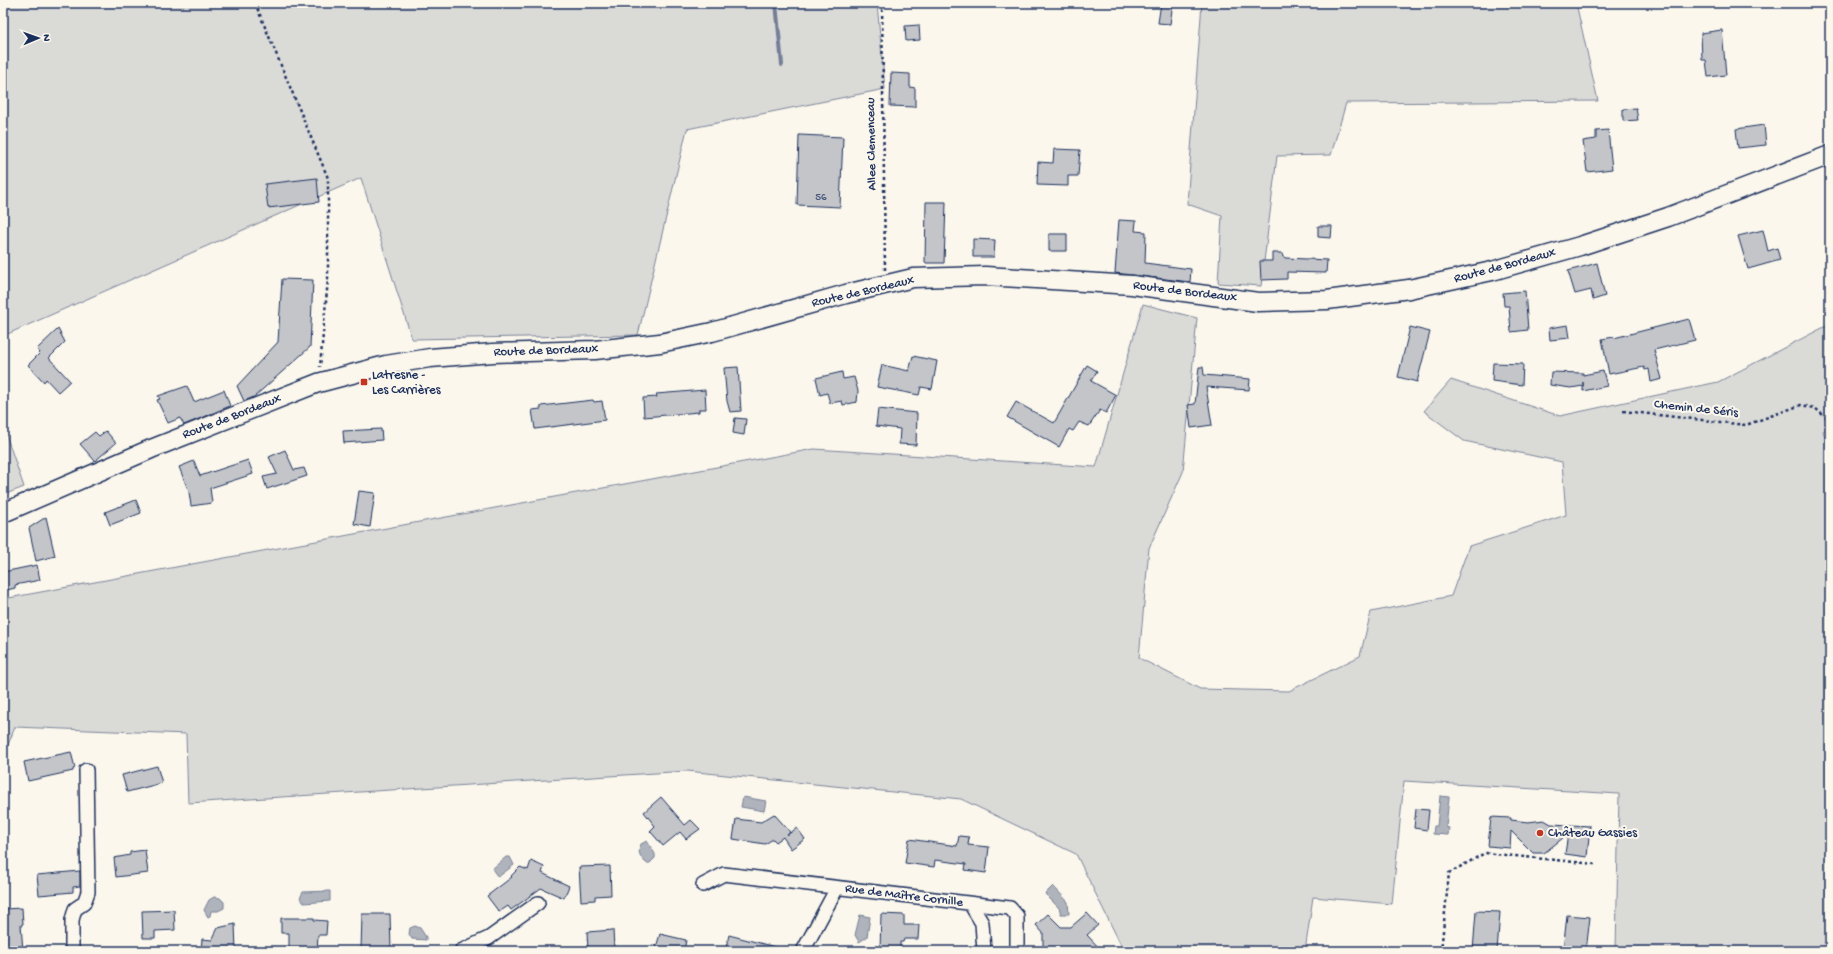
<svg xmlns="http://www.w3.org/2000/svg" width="1833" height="954" font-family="'Gochi Hand',sans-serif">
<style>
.green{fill:#dadad7;stroke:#7a849a}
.water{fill:#afb3bb;stroke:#747e96}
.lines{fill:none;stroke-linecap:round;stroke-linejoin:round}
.stream{stroke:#747e96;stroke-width:4}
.building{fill:#c3c5c9;stroke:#1b2f5e}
.street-casing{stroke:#1b2f5e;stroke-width:16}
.secondary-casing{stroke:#1b2f5e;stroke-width:21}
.path{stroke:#1b2f5e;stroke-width:2.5;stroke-dasharray:3 3;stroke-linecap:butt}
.street{stroke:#fbf7ec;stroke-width:13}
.secondary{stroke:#fbf7ec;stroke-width:18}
.poi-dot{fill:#c8321e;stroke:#fbf7ec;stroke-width:1.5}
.labels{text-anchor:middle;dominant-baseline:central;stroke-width:4;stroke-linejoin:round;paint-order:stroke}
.number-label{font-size:11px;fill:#455479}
.street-label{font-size:13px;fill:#1b2f5e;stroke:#fbf7ec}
.poi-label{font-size:13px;fill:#1b2f5e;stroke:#fbf7ec;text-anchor:start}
</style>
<rect width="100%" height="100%" fill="#fbf7ec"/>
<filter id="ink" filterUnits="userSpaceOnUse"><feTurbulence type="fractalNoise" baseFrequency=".025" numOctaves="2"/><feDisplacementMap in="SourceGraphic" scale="8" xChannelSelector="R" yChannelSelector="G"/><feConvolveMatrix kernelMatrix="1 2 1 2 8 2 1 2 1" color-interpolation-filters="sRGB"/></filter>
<g filter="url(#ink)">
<path class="green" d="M 3,3 L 877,3 L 885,89 L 687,129 L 638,335 L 412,339 L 361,178 L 3,336 Z
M 1202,3 L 1576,3 L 1598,101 L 1346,103 L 1331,155 L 1277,156 L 1261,286 L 1218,283 L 1222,216 L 1187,204 Z
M 1143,304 L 1197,318 L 1183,472 L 1149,548 L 1139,658 L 1200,689 L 1289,691 L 1360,656 L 1371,612 L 1451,596 L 1469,546 L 1566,515 L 1562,462 L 1464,441 L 1424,411 L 1451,380 L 1560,416 L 1718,382 L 1830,324 L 1830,427 L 1823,431 L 1830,452 L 1830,951 L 1616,951 L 1619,794 L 1404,781 L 1392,904 L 1313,897 L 1305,951 L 1117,951 L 1121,945 L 1076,854 L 961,799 L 687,771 L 188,803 L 186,734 L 15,727 L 3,758 L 3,599 L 814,449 L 1096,467 Z
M 3,426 L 24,487 L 3,495 Z"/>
<path class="water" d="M 1440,796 L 1449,797 L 1446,827 L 1449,828 L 1448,835 L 1433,834 L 1434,826 L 1437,826 Z
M 743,797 L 766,801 L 764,811 L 741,807 Z
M 647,841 L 655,854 L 655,858 L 650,863 L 646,863 C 640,857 637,852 641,844 Z
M 506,857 L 510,857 L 514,865 L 498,877 L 492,869 Z
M 1053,886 L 1068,902 L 1069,914 L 1061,914 L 1059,908 L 1045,894 Z
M 330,891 L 330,901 L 304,903 L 300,898 L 303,892 Z
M 214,897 L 220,898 L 224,902 L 224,908 L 218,911 L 211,911 L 210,916 L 208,917 L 204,910 L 209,900 Z
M 860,915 L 870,917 L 867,937 L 859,942 L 855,935 Z
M 415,926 L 420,928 L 426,937 L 426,940 L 412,939 L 409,934 L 410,928 Z"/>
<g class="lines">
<path class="stream" d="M 776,3 L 782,65"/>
</g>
<path class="building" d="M 1161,3 L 1173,3 L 1170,24 L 1158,23 Z
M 919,25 L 920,40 L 906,41 L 905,26 Z
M 1722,30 L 1726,75 L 1708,77 L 1706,60 L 1702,60 L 1701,33 Z
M 891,73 L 910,74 L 910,87 L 915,88 L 915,107 L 890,106 Z
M 1636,108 L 1638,120 L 1623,121 L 1623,109 Z
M 1764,125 L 1766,145 L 1738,148 L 1736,129 Z
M 1608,130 L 1612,169 L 1587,172 L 1583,141 L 1596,139 L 1596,131 Z
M 799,135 L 843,137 L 840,207 L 797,205 Z
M 1054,149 L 1080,150 L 1078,176 L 1068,176 L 1068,186 L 1037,185 L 1038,162 L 1053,163 Z
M 317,178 L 319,202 L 268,208 L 265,184 Z
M 926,202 L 946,202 L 944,263 L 925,263 Z
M 1119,220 L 1136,221 L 1135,231 L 1146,232 L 1145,263 L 1191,269 L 1190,282 L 1115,273 Z
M 1318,226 L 1332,226 L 1331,238 L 1318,237 Z
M 1763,230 L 1768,251 L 1777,248 L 1780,260 L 1748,269 L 1738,236 Z
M 1049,234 L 1067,234 L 1067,251 L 1049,251 Z
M 973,239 L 995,240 L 994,257 L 973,257 Z
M 1272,253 L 1282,253 L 1283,257 L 1286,258 L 1327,260 L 1326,273 L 1287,272 L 1287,279 L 1261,280 L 1260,261 L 1272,261 Z
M 1597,263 L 1605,296 L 1593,300 L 1591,290 L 1575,294 L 1568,271 Z
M 282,279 L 313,280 L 310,347 L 254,397 L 244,401 L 237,386 L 278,342 Z
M 1525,291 L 1528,330 L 1511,332 L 1509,306 L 1504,306 L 1503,293 Z
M 1689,319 L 1695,340 L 1654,350 L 1662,379 L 1651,382 L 1649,369 L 1645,370 L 1644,367 L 1609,374 L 1602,339 L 1614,337 L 1614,338 Z
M 1568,325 L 1570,338 L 1550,340 L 1549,328 Z
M 1410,327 L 1430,332 L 1417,382 L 1398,377 Z
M 58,329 L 65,342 L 49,358 L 70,381 L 58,392 L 46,379 L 44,382 L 28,365 L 40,353 L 37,349 Z
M 913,356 L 937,361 L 932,389 L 921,387 L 919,395 L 877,387 L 882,365 L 909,371 Z
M 1493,363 L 1523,364 L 1522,385 L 1492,381 Z
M 1087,365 L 1097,371 L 1091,381 L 1116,395 L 1106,413 L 1100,410 L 1089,426 L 1079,422 L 1073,431 L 1069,429 L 1059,447 L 1007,417 L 1016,402 L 1054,423 Z
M 738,367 L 741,411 L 730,412 L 727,401 L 724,368 Z
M 1199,367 L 1203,367 L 1204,375 L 1250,379 L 1249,390 L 1206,387 L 1212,425 L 1191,428 L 1188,405 L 1195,404 Z
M 1603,371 L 1607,386 L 1583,391 L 1583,382 L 1583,386 L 1571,388 L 1550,385 L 1551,372 L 1583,373 L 1583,375 Z
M 842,372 L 843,379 L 854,377 L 858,391 L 857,402 L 843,405 L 842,401 L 830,403 L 827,393 L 820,395 L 816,378 Z
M 187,386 L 194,402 L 224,390 L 230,406 L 184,425 L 180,418 L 168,423 L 157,400 L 160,399 L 158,396 Z
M 705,390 L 706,409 L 699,409 L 699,412 L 644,417 L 643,398 L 657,397 L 656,394 Z
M 593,400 L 594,402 L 602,401 L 605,420 L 535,429 L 532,410 L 541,409 L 541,406 Z
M 878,409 L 917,413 L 916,445 L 899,444 L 900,429 L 876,426 Z
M 735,418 L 746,419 L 744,435 L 733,433 Z
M 381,429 L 382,440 L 344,443 L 343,431 Z
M 106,431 L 116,443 L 95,461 L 80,444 L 95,432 L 99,436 Z
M 285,450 L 294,470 L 304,468 L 307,476 L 267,489 L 263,477 L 277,474 L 269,457 Z
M 248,460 L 253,474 L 210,488 L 212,503 L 191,506 L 189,492 L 179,467 L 194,461 L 200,476 Z
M 359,491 L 375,493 L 370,527 L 354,524 Z
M 136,500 L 141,513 L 110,525 L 105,512 Z
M 46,517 L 55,556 L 36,561 L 29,528 Z
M 37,565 L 40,580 L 15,585 L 15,588 L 3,591 L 3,572 Z
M 71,752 L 75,768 L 73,769 L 73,771 L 28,781 L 24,762 Z
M 157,766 L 162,783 L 127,792 L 122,775 Z
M 661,797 L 685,825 L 691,820 L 700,829 L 686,839 L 680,832 L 663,846 L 650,831 L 655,826 L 644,812 Z
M 1416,809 L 1429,810 L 1427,830 L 1414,828 Z
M 774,814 L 790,832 L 787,835 L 797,828 L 805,839 L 791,849 L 783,837 L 776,842 L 773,839 L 765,844 L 733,839 L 736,819 L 761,822 Z
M 1491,817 L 1511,818 L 1511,820 L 1528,822 L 1544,820 L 1551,824 L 1590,826 L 1587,857 L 1565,854 L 1568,834 L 1544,853 L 1533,853 L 1511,831 L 1510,848 L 1488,846 Z
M 959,836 L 969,837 L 968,845 L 989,847 L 986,873 L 965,870 L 966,864 L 935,860 L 934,867 L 905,863 L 909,839 L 957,846 Z
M 145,850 L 148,873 L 116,877 L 114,858 L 130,855 L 130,852 Z
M 531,861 L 544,867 L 542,873 L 569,886 L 564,898 L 541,888 L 511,910 L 508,906 L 499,912 L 487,896 L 512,877 L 511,876 L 520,867 L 528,870 Z
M 610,866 L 611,895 L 595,896 L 595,900 L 581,901 L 579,867 Z
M 80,871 L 80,886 L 73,887 L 73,892 L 39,895 L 37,875 Z
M 22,908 L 23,924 L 21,925 L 23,951 L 3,951 L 3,909 Z
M 174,910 L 175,930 L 155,931 L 155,938 L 143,938 L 142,911 Z
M 1476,911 L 1500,912 L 1497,951 L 1473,951 Z
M 1087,913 L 1098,925 L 1087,935 L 1102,951 L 1043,951 L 1043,933 L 1036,925 L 1048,914 L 1061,927 L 1071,927 Z
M 362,914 L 390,914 L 391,951 L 361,951 Z
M 881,914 L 904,915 L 904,925 L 919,925 L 918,939 L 904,939 L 903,942 L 900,942 L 900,951 L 880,951 Z
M 1567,915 L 1590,917 L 1586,951 L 1563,951 Z
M 281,918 L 314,918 L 314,920 L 327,921 L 326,935 L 318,935 L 317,951 L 289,951 L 289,933 L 281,933 Z
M 235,924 L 236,951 L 201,951 L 202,939 L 212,940 L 218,928 Z
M 613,930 L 614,948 L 588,949 L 587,932 Z
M 660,934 L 686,940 L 684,951 L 655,951 Z
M 729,935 L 775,947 L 775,951 L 725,951 Z"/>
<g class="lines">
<defs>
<path id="street" d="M 703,885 L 724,874 L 1010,908 L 1017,916 L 1017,951
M 971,905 L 982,923 L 984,951
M 72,951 L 72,920 L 75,909 L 84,903 L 88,892 L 86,770
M 461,951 L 489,938 L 538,903
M 803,951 L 837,888"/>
<path id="secondary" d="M 3,513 L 151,449 L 318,383 L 386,365 L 430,358 L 493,353 L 595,350 L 660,343 L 712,332 L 846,294 L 913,278 L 985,276 L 1132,285 L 1258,302 L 1327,300 L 1409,289 L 1492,271 L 1580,246 L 1668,217 L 1830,155"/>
</defs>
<use href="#street" class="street-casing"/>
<use href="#secondary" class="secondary-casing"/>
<path class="path" d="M 255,3 L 328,178 L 328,279 L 320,367
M 882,3 L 885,270
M 1623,411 L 1746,425 L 1801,405 L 1815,408 L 1830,421
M 1441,951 L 1449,873 L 1485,853 L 1595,864"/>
<use href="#street" class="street"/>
<use href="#secondary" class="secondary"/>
</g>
</g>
<g class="poi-dot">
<rect x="360" y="378" width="8" height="8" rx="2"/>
<circle cx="1540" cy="833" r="4"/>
</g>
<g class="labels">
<g class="number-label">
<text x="821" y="198">56</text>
</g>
<g class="street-label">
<text transform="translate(872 144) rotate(-91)">Allee Clemenceau</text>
<text transform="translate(1505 266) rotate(-15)">Route de Bordeaux</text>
<text transform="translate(863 292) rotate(-13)">Route de Bordeaux</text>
<text transform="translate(1185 292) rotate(7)">Route de Bordeaux</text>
<text transform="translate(546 351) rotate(-2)">Route de Bordeaux</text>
<text transform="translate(1696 409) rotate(6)">Chemin de Séris</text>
<text transform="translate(232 417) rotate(-21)">Route de Bordeaux</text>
<text transform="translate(904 896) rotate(7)">Rue de Maître Cornille</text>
</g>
<g class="poi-label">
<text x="372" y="375">Latresne -<tspan x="372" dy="15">Les Carrières</tspan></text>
<text x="1548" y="833">Château Gassies</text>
</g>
</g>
<rect width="1833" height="954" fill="none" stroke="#fbf7ec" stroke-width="16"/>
<rect x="8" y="8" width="1817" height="938" fill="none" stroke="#1b2f5e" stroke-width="1.5" filter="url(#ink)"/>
<g transform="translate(38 38) rotate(88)" stroke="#fbf7ec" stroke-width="3" paint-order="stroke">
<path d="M0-3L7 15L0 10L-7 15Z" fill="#1b2f5e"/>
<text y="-6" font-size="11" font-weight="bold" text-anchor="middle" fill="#1b2f5e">N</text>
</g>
</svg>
